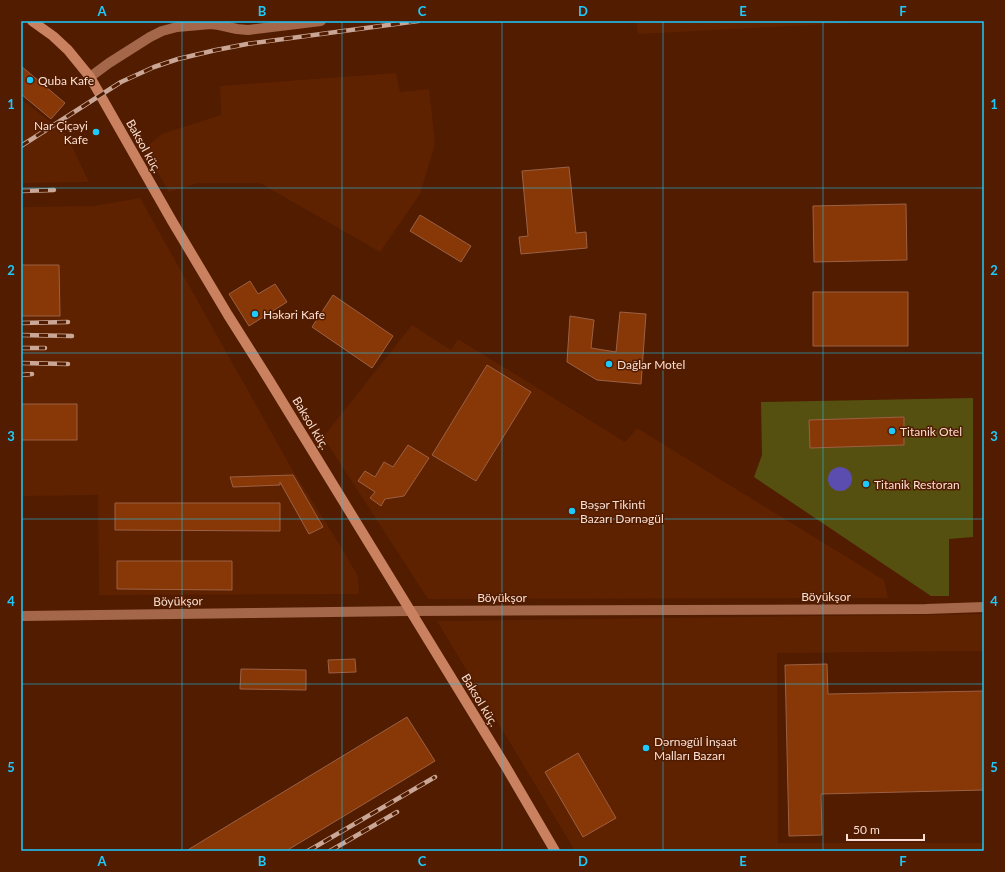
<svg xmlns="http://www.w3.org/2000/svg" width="1005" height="872" font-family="Lato,sans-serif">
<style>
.built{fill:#5f2200}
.green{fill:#555010}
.water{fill:#5a4daf}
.building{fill:#873806;stroke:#9c6044}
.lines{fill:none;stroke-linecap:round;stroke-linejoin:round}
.minor{stroke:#a4674a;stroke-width:10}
.major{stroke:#ca8160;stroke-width:10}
.rail-casing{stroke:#c9a695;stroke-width:4.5}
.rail{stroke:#511c00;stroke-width:3;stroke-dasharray:9;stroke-linecap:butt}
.grid{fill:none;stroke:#1ec9fd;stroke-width:1;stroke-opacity:0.55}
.poi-dot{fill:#1ec9fd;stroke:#511c00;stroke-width:1.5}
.labels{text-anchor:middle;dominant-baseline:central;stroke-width:3;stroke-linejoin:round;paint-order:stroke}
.poi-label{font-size:12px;fill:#fbdfd2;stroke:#511c00;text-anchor:start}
.street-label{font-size:12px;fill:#fbdfd2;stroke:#511c00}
.neatline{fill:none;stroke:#1ec9fd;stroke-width:1.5}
.grid-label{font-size:13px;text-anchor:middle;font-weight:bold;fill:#1ec9fd}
</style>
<rect width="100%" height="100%" fill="#511c00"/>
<path class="built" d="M 636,21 L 888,21 L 638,34 Z
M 396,73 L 400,92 L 429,89 L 435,144 L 420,194 L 380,252 L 260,183 L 198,183 L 169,192 L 144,149 L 162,134 L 221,115 L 220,86 Z
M 21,99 L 66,134 L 89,182 L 21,183 Z
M 140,198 L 293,471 L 333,534 L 358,576 L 359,594 L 99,595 L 98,495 L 21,496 L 21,207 L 94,206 Z
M 412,325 L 451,350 L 458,339 L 625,442 L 637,428 L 884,580 L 888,598 L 428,599 L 323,437 Z
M 984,614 L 984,651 L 777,653 L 778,843 L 984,843 L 984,851 L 592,851 L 591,849 L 588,851 L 575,851 L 437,621 Z"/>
<path class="green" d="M 973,398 L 973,537 L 949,539 L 949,596 L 931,596 L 754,477 L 762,455 L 761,402 Z"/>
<path class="water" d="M828 479a12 12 0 1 1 24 0a12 12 0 1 1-24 0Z"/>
<path class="building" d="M 21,66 L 65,103 L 51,119 L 21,94 Z
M 569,167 L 576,233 L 586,232 L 587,248 L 521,254 L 519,237 L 528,236 L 522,171 Z
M 906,204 L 907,260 L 814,262 L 813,206 Z
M 420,215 L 471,246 L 461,262 L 410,231 Z
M 21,265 L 59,265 L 60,316 L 21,316 Z
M 250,281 L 258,294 L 275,284 L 287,302 L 249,326 L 229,294 Z
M 813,292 L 908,292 L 908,346 L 813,346 Z
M 333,295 L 393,336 L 372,368 L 312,327 Z
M 620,312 L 646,314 L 641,384 L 597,380 L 567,362 L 570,316 L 594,320 L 591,348 L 616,352 Z
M 487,365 L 531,392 L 476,481 L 432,455 Z
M 21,404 L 77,404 L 77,440 L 21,440 Z
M 904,417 L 904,445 L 810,448 L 809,420 Z
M 408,445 L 429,458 L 404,496 L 385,499 L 381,506 L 370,498 L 375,492 L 358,481 L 365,471 L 375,477 L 384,462 L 393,467 Z
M 293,475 L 323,527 L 309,534 L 280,482 L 280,485 L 233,487 L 230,477 Z
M 115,503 L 280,503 L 280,531 L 115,530 Z
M 117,561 L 232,561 L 232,590 L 117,589 Z
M 355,659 L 356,672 L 329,673 L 328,660 Z
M 827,664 L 828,694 L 984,691 L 984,790 L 821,794 L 822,835 L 789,836 L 785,665 Z
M 241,669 L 306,670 L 306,690 L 240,689 Z
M 407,717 L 435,761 L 286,851 L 186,851 Z
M 578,753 L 616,818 L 583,837 L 545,772 Z"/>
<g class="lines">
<path class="minor" d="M 90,77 L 109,63 L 150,37 L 162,31 L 177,27 L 211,24 L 219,25 L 237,29 L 248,30 L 321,21
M 21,616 L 253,613 L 410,611 L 926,609 L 984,607"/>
<path class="major" d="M 32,21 L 53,36 L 68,50 L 90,77 L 172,221 L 228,315 L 269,380 L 506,767 L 555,851"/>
<defs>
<path id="rail" d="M 21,146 L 121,82 L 154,67 L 178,59 L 216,50 L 247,44 L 418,21
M 21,191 L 54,190
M 21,323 L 68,322
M 21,335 L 72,336
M 21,348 L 45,348
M 21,363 L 68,364
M 21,375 L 32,374
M 308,851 L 435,777
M 330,851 L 397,812"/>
</defs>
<use href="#rail" class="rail-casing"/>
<use href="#rail" class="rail"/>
</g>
<path class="grid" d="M 182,21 L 182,851M 342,21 L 342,851M 502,21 L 502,851M 663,21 L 663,851M 823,21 L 823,851M 21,188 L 984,188M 21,353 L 984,353M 21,519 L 984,519M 21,684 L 984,684"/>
<g class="poi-dot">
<circle cx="30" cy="80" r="4"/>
<circle cx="96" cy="132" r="4"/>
<circle cx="255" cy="314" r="4"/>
<circle cx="609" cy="364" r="4"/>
<circle cx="892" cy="431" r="4"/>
<circle cx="866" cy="484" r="4"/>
<circle cx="572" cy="511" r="4"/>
<circle cx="646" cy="748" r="4"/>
</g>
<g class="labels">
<g class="poi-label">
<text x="38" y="80">Quba Kafe</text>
<text x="88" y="125" text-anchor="end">Nar Çiçəyi<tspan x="88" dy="14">Kafe</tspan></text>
<text x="263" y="314">Həkəri Kafe</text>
<text x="617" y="364">Dağlar Motel</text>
<text x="900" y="431">Titanik Otel</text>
<text x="874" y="484">Titanik Restoran</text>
<text x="580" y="504">Bəşər Tikinti<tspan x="580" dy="14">Bazarı Dərnəgül</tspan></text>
<text x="654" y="741">Dərnəgül İnşaat<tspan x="654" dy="14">Malları Bazarı</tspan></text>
</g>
<g class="street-label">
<text transform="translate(144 146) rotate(61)">Baksol küç.</text>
<text transform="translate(311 423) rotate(59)">Baksol küç.</text>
<text x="826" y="596">Böyükşor</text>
<text x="502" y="597">Böyükşor</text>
<text transform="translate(178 601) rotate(-1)">Böyükşor</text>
<text transform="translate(480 700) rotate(59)">Baksol küç.</text>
</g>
</g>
<rect width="1005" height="872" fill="none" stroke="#511c00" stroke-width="44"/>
<path d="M847 834v6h77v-6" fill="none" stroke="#fbdfd2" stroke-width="2"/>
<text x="853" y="834" font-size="12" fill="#fbdfd2" stroke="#511c00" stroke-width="3" paint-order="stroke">50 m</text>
<rect x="22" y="22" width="961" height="828" class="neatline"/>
<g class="grid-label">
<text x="102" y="16">A</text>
<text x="262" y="16">B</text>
<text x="422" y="16">C</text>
<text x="583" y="16">D</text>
<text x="743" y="16">E</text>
<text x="903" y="16">F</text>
<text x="11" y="109">1</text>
<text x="994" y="109">1</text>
<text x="11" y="275">2</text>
<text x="994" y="275">2</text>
<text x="11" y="441">3</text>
<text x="994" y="441">3</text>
<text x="11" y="606">4</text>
<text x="994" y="606">4</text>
<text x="11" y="772">5</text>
<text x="994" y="772">5</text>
<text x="102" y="866">A</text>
<text x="262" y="866">B</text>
<text x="422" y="866">C</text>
<text x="583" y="866">D</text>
<text x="743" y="866">E</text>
<text x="903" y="866">F</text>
</g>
</svg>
